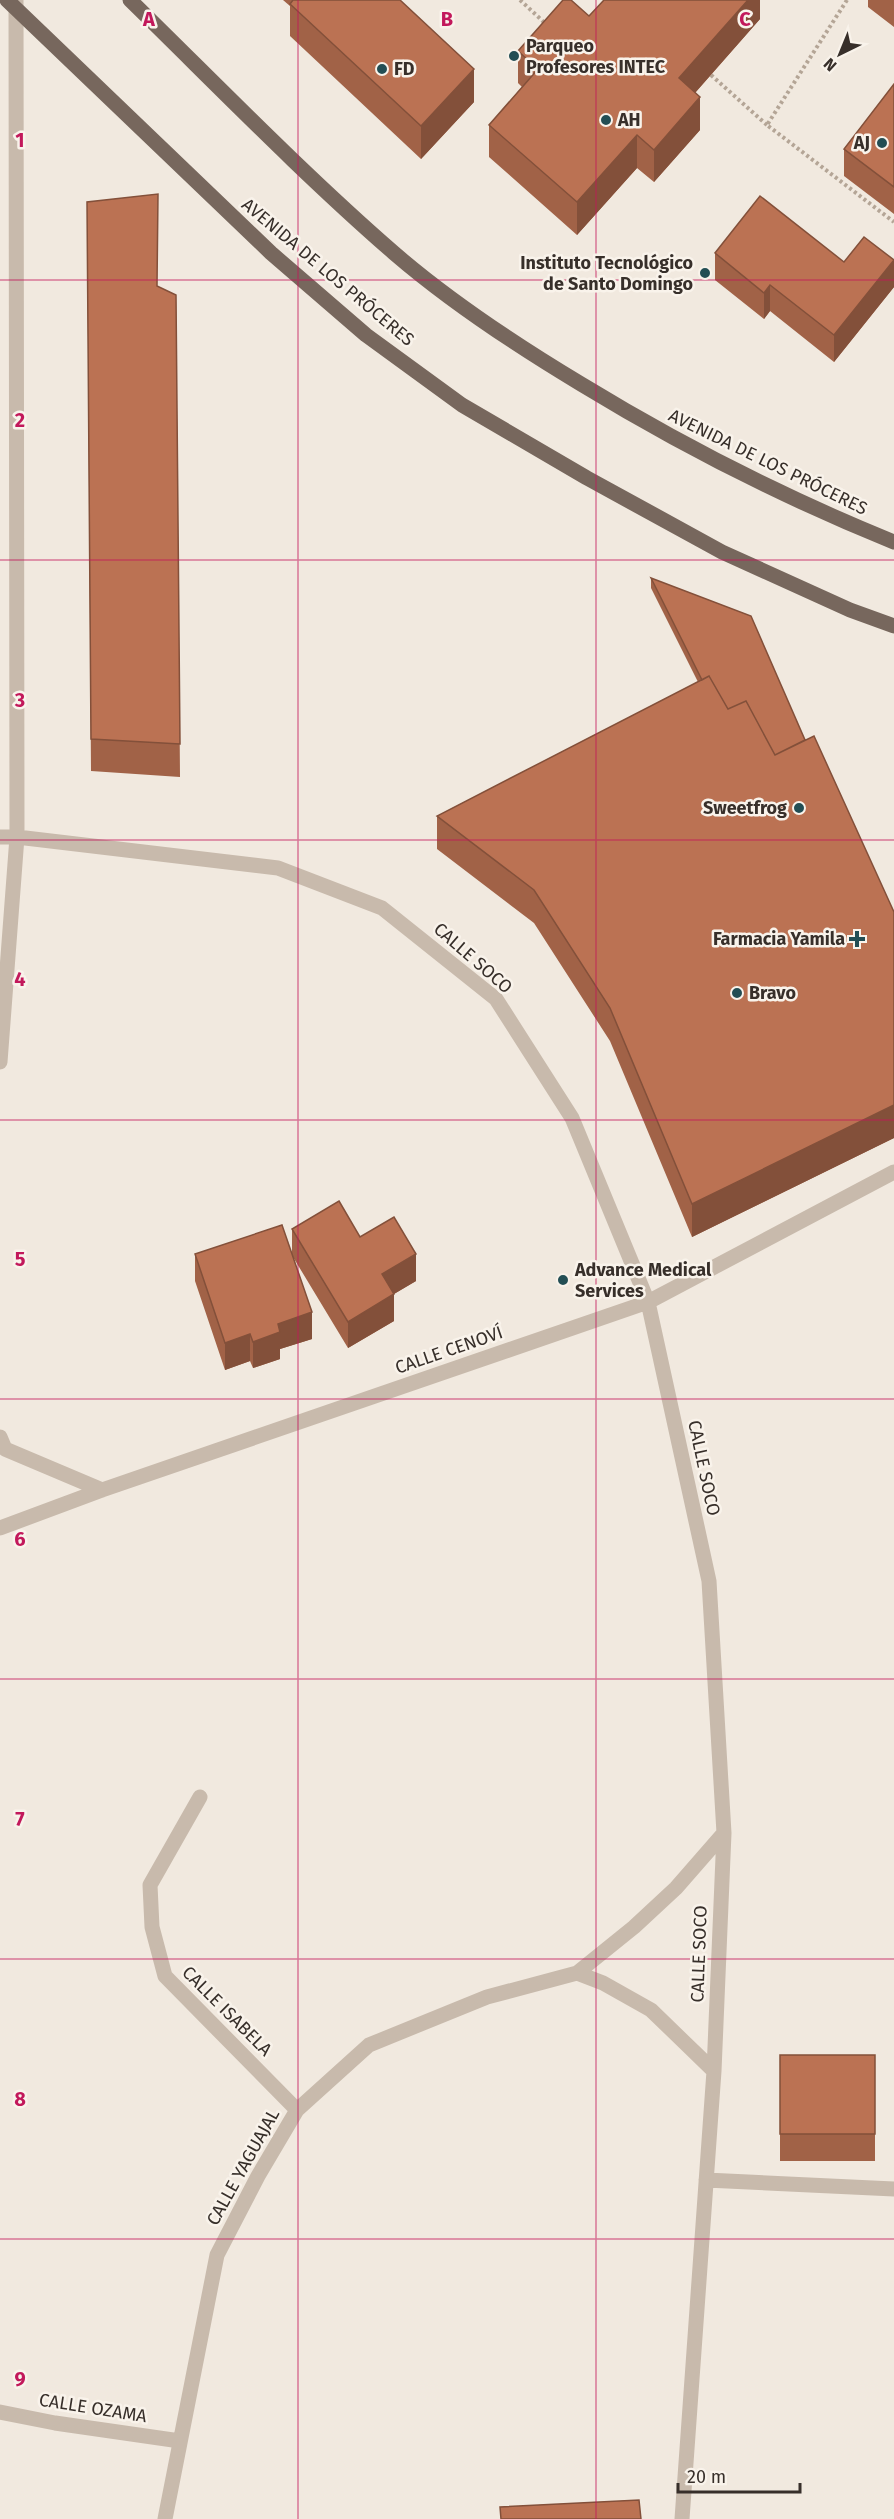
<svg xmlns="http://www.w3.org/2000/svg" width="894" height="2519" font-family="'Fira Sans',sans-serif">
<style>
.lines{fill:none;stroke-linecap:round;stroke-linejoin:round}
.path{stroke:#b4a596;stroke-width:4;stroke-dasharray:3 3;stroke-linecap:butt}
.street{stroke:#c8baac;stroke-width:15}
.primary{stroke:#77675d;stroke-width:15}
.wall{fill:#a16247}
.shaded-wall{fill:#83503a}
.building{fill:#bb7253;stroke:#83503a;stroke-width:1.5}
.grid{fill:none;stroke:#c2185b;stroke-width:1.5;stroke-opacity:0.55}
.poi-dot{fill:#234e54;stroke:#f9f3eb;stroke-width:2}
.labels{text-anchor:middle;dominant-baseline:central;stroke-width:5;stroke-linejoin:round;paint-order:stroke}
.poi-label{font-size:18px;font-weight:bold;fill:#372f2a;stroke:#f9f3eb;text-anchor:start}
.street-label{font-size:18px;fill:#372f2a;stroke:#f9f3eb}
.grid-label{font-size:20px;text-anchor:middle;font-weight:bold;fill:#c2185b;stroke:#f9f3eb;stroke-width:5;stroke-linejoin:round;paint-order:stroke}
</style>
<rect width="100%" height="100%" fill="#f1e9df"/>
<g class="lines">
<path class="path" d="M 520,0 L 547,25
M 847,0 L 767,125 L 894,222
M 711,75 L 767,125"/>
<path class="street" d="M 0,837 L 17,837 L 278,868 L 382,908 L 496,999 L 572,1118 L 648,1302 L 709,1581 L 724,1833 L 714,2071 L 682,2519
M 0,1062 L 17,837 L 16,0
M 0,1437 L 5,1449 L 102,1490
M 0,1528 L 102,1490 L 648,1302 L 894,1172
M 200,1797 L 150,1885 L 152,1927 L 165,1976 L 297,2110
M 577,1973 L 603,1983 L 651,2010 L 714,2071
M 706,2180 L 894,2189
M 0,2412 L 55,2423 L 180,2441
M 165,2519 L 217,2255 L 258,2176 L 297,2110 L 369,2045 L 487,1997 L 577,1973 L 634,1927 L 676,1888 L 724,1833"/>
<path class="primary" d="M 7,0 L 271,253 L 366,335 L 462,405 L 587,478 L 722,552 L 850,610 L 894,626
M 130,0 C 217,85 302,173 394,253 C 452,303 516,345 581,384 C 681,445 785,498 894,542"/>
</g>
<path class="wall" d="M 283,0 L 400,0 L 474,102 L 421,159 L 290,36 L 290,6 Z
M 760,0 L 760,19 L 695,93 L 700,130 L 654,182 L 637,168 L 577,235 L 489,157 L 489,125 L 522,87 L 518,83 L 518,51 L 589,16 Z
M 868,0 L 894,0 L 894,27 L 868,7 Z
M 894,84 L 894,214 L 844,176 L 844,149 Z
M 87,202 L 157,286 L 176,295 L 180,777 L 91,771 Z
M 715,253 L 844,262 L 894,287 L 834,362 L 770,311 L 764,319 L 715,280 Z
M 651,578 L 805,740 L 894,912 L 894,1138 L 692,1237 L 610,1041 L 534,923 L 437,849 L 437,816 L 698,682 L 651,588 Z
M 292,1229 L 360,1237 L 416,1281 L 394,1294 L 394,1321 L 348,1348 L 293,1257 L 312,1339 L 280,1349 L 280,1359 L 253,1368 L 250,1361 L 225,1370 L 195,1281 L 195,1254 L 292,1255 Z
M 780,2055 L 875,2055 L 875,2161 L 780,2161 Z"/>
<path class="shaded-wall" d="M 748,0 L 760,0 L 760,19 L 679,111 L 679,78 Z
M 474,69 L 474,102 L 421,159 L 421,126 Z
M 700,97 L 700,130 L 654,182 L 654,150 Z
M 637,135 L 637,168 L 577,235 L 577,202 Z
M 894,260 L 894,287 L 834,362 L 834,335 Z
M 770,285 L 770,311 L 764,319 L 764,293 Z
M 894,1105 L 894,1138 L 692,1237 L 692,1204 Z
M 416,1254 L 416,1281 L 382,1301 L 382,1274 Z
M 394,1294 L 394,1321 L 348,1348 L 348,1322 Z
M 312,1312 L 312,1339 L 280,1349 L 280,1359 L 253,1368 L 253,1342 L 278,1324 Z
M 250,1334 L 250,1361 L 225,1370 L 225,1343 Z"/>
<path class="building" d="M 293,0 L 400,0 L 474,69 L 421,126 L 290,4 Z
M 563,0 L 571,0 L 589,16 L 604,0 L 748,0 L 679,78 L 700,97 L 654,150 L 637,135 L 577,202 L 489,125 L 538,69 L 518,51 Z
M 894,84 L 894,187 L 844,149 Z
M 158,194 L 157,286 L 176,295 L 180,744 L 91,739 L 87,202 Z
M 760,196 L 844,262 L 864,237 L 894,260 L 834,335 L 770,285 L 764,293 L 715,253 Z
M 651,578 L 751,616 L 805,740 L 775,755 L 746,701 L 728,709 L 709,676 L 702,680 Z
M 709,676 L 728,709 L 746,701 L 775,755 L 814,736 L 894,912 L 894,1105 L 692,1204 L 610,1008 L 534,890 L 437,816 Z
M 339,1201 L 360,1237 L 394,1217 L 416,1254 L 382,1274 L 394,1294 L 348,1322 L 292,1229 Z
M 282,1225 L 312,1312 L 278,1324 L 280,1332 L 253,1342 L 250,1334 L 225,1343 L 195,1254 Z
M 780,2055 L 875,2055 L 875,2134 L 780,2134 Z
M 639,2500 L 641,2519 L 501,2519 L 500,2507 Z"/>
<path class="grid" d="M 298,0 L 298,2519M 596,0 L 596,2519M 0,280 L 894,280M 0,560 L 894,560M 0,840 L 894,840M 0,1120 L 894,1120M 0,1399 L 894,1399M 0,1679 L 894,1679M 0,1959 L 894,1959M 0,2239 L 894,2239"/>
<g class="poi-dot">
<circle cx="514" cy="56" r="6"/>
<circle cx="382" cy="69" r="6"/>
<circle cx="606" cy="120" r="6"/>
<circle cx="882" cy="143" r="6"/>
<circle cx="705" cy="273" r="6"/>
<circle cx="799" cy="808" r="6"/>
<path d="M854 930h6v6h6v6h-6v6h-6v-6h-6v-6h6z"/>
<circle cx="737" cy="993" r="6"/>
<circle cx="563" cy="1280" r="6"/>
</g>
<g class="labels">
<g class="poi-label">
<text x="526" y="46">Parqueo<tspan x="526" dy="21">Profesores INTEC</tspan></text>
<text x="394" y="69">FD</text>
<text x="618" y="120">AH</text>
<text x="870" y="143" text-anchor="end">AJ</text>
<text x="693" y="263" text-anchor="end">Instituto Tecnológico<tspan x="693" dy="21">de Santo Domingo</tspan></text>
<text x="787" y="808" text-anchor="end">Sweetfrog</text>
<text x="845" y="939" text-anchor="end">Farmacia Yamila</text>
<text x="749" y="993">Bravo</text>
<text x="575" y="1270">Advance Medical<tspan x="575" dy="21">Services</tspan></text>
</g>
<g class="street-label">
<text transform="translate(328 272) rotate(40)">AVENIDA DE LOS PRÓCERES</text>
<text transform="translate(768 462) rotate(26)">AVENIDA DE LOS PRÓCERES</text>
<text transform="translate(473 958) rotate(41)">CALLE SOCO</text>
<text transform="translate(449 1350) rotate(-19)">CALLE CENOVÍ</text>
<text transform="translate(704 1468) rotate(78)">CALLE SOCO</text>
<text transform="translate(699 1954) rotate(-88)">CALLE SOCO</text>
<text transform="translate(227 2011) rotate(45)">CALLE ISABELA</text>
<text transform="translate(243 2167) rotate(-61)">CALLE YAGUAJAL</text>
<text transform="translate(93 2408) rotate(9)">CALLE OZAMA</text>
</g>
</g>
<g class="grid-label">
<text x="149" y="26">A</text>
<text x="447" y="26">B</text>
<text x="745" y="26">C</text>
<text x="20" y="147">1</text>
<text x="20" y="427">2</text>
<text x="20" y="707">3</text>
<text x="20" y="986">4</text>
<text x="20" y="1266">5</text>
<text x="20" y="1546">6</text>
<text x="20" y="1826">7</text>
<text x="20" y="2106">8</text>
<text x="20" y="2386">9</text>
</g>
<g transform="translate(840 54) rotate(223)" stroke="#f9f3eb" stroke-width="4.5" paint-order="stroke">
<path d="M0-4.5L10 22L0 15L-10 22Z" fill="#372f2a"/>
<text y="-9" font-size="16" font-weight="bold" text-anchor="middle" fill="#372f2a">N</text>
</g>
<path d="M678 2483v9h122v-9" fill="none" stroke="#372f2a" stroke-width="3"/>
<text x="687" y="2483" font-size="18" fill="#372f2a" stroke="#f9f3eb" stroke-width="4.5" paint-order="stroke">20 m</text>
</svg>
